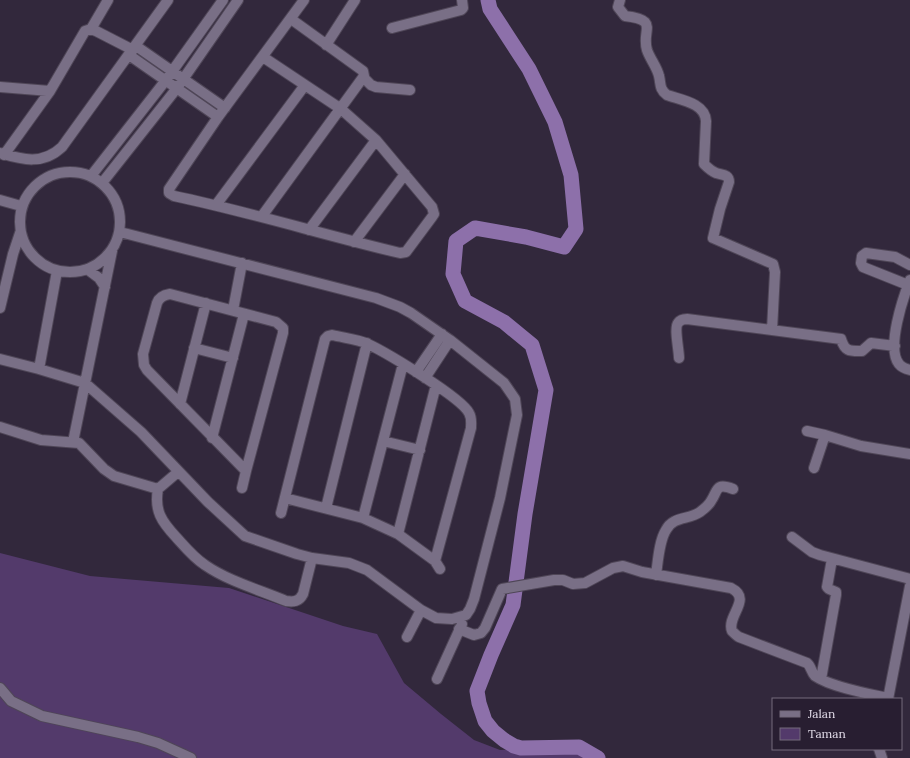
<svg xmlns="http://www.w3.org/2000/svg" width="910" height="758" font-family="Lora,serif">
<style>
.green{fill:#533a6b}
.lines{fill:none;stroke-linecap:round;stroke-linejoin:round}
.river{stroke:#8d70aa;stroke-width:15}
.minor-casing{stroke:#4f4657;stroke-width:12}
.minor{stroke:#796f86;stroke-width:10}
</style>
<rect width="100%" height="100%" fill="#32283c"/>
<path class="green" d="M 0,553 L 90,576 L 229,588 L 343,626 L 377,634 L 404,683 L 441,714 L 474,740 L 500,750 L 579,747 L 598,758 L 0,758 Z"/>
<g class="lines">
<path class="river" d="M 488,0 L 490,9 L 529,69 L 555,122 L 571,175 L 576,229 L 564,247 L 526,237 L 475,228 L 456,241 L 453,274 L 465,301 L 504,322 L 532,345 L 546,390 L 525,514 L 513,605 L 491,655 L 477,691 L 479,703 L 485,721 L 493,731 L 504,740 L 514,746 L 521,748 L 579,747 L 598,758"/>
<defs>
<path id="minor" d="M 620,0 L 618,7 L 625,16 C 660,20 641,30 647,50 C 650,59 657,67 659,76 C 661,84 659,89 667,95 C 681,100 705,103 706,121 L 704,164 C 708,168 711,171 716,173 C 722,175 729,174 729,182 L 720,209 L 713,238 L 773,264 L 775,272 L 772,330
M 392,28 L 461,10 L 463,8 L 462,0
M 91,29 L 108,0
M 326,45 L 355,0
M 136,46 L 225,108
M 129,55 L 218,117
M 263,57 L 341,109 L 376,140 L 432,207 L 434,214 L 432,217 L 406,252 L 400,253 C 324,235 250,212 174,196 L 169,193 L 169,189 L 218,117 L 304,0
M 364,78 L 371,85 L 376,87 L 410,90
M 0,87 L 50,91
M 0,153 C 23,160 43,165 62,147 L 168,0
M 4,155 L 50,91 L 85,31 L 91,29 L 96,31 L 133,50
M20 222a50 50 0 1 1 100 0a50 50 0 1 1-100 0Z
M 91,176 L 166,80 L 223,0
M 102,183 L 177,88 L 238,0
M 0,200 L 21,206
M 216,205 L 305,85
M 262,216 L 364,76 L 363,71 L 291,19
M 309,230 L 376,140
M 354,242 L 405,174
M 87,269 L 99,278 L 105,287
M 910,280 C 903,298 886,348 899,364 C 902,368 906,369 910,370
M 908,285 L 863,267 L 861,263 L 862,256 L 866,253 L 895,257 L 910,265
M 0,308 L 13,254 L 20,233
M 233,310 L 242,263
M 194,348 L 233,358
M 679,358 C 679,350 674,328 678,323 C 680,320 683,319 687,319 L 841,339 C 845,352 850,351 862,351 L 871,343 L 895,346
M 0,359 L 39,369 L 85,383 L 141,432 L 208,502 L 245,536 L 297,554 L 312,558 L 349,563 L 367,570 L 421,610 L 436,618 L 452,619 L 466,615 L 470,609 L 474,599 L 500,498 L 517,415 L 515,399 L 504,383 L 450,340 L 411,313 L 400,307 L 376,298 L 120,232
M 39,369 L 57,271
M 416,372 L 442,334
M 425,378 L 450,340
M 180,404 L 206,303
M 0,427 L 41,440 L 79,443 L 104,469 L 114,476 L 158,489
M 807,431 L 825,435 L 861,446 L 910,454
M 212,438 L 244,314
M 383,441 L 420,450
M 73,442 L 112,251
M 814,468 L 825,435
M 178,472 L 158,489 C 154,511 162,522 176,537 C 185,547 194,558 205,565 C 228,581 260,590 286,601 C 293,602 299,602 303,594 L 312,558
M 242,488 L 246,471 L 147,370 L 144,365 L 143,354 L 157,303 C 159,297 164,295 170,294 L 276,322 L 283,328 L 283,333 L 246,471
M 285,498 L 363,518 L 398,534 L 435,561 L 440,569
M 326,508 L 367,343
M 281,513 L 325,339 L 328,336 L 332,335 C 344,338 358,339 368,344 C 387,353 462,398 469,413 C 472,418 471,423 471,428 L 435,561
M 363,518 L 403,364
M 398,534 L 436,385
M 792,537 L 812,552 L 820,555 L 910,579
M 656,575 C 658,561 659,541 666,530 C 673,516 689,520 700,512 C 704,509 709,505 711,501 C 718,491 715,482 733,489
M 459,629 L 474,635 L 481,633 L 485,628 L 502,589 L 554,580 L 563,580 L 573,584 L 585,583 L 613,568 L 623,566 L 642,572 L 731,588 C 753,599 726,616 732,631 C 734,633 737,636 739,637 L 807,663 C 811,666 811,672 815,676 C 831,687 869,694 888,698
M 407,637 L 421,610
M 437,679 L 462,624
M 821,679 L 836,595 L 836,592 L 829,589 L 827,587 L 832,559
M 0,688 L 11,701 L 42,716 L 138,737 L 158,743 L 191,758
M 888,699 L 910,586
M 879,749 L 882,758"/>
</defs>
<use href="#minor" class="minor-casing"/>
<use href="#minor" class="minor"/>
</g>
<rect x="772" y="698" width="130" height="52" fill="#281e31" stroke="#746b7c"/>
<rect x="780" y="711" width="20" height="6" fill="#796f86" stroke="#746b7c"/>
<text x="808" y="718" font-size="12" fill="#e5dfec">Jalan</text>
<rect x="780" y="728" width="20" height="12" fill="#533a6b" stroke="#746b7c"/>
<text x="808" y="738" font-size="12" fill="#e5dfec">Taman</text>
</svg>
